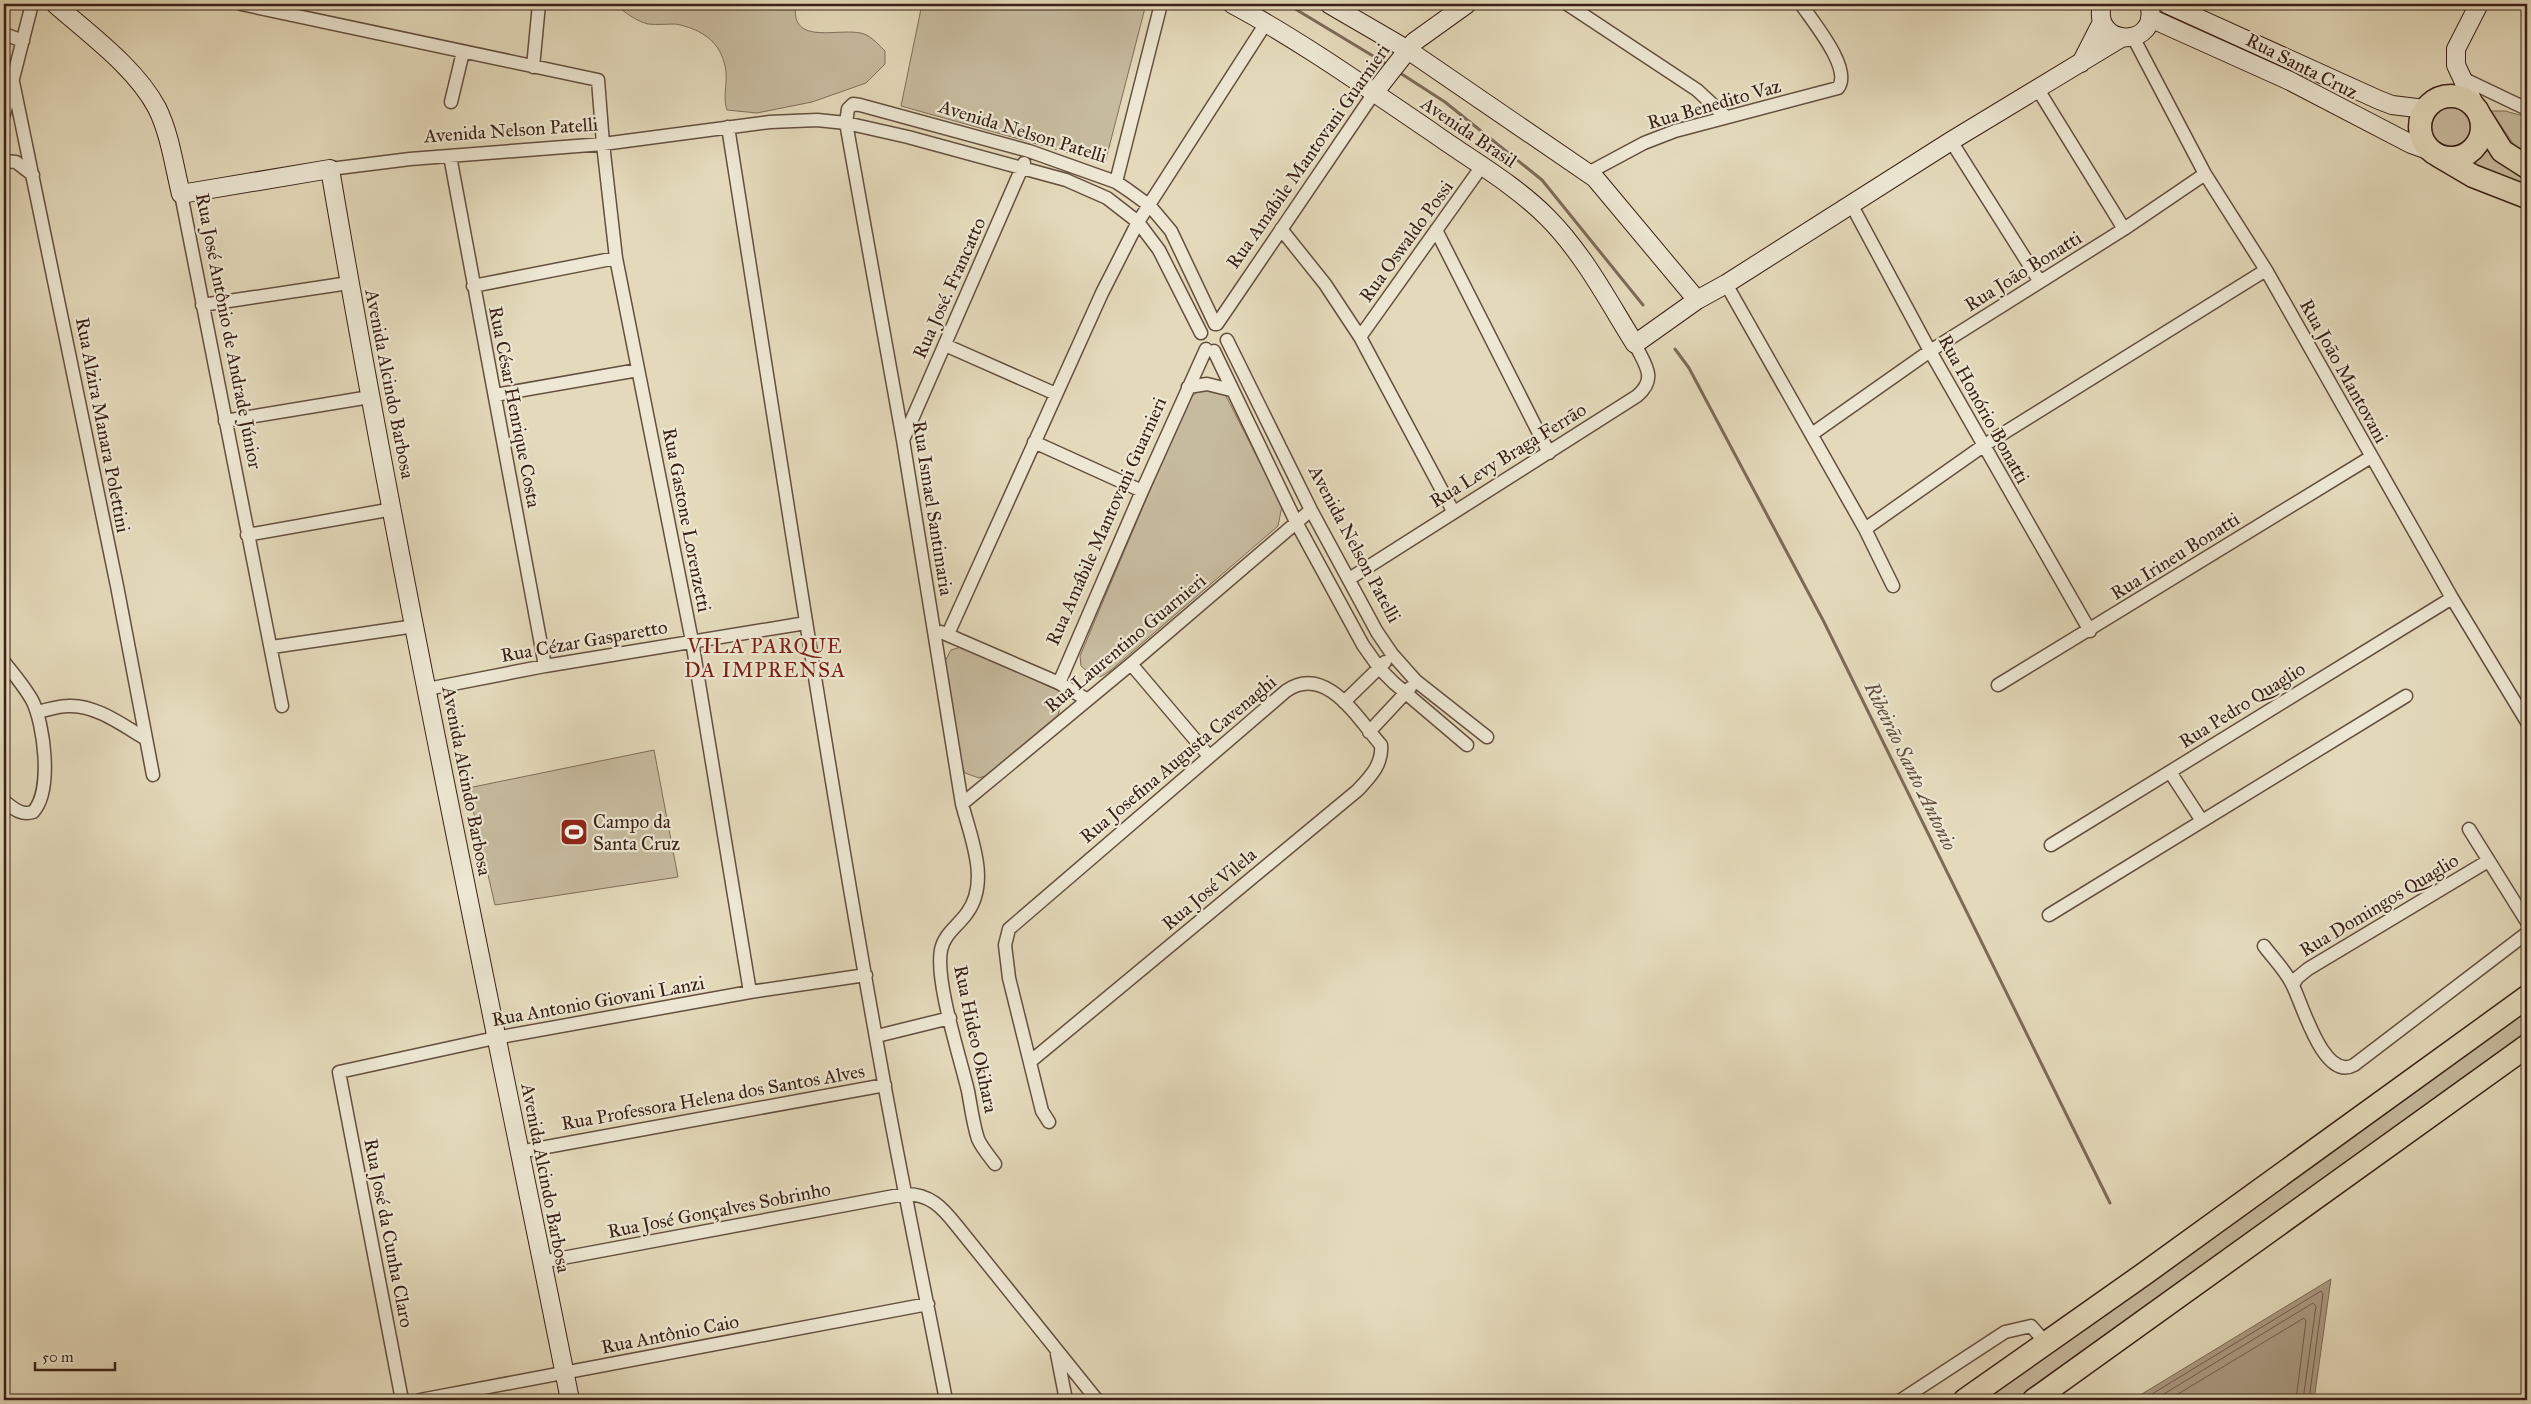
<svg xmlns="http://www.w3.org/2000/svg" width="2531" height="1404" font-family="'IM FELL Great Primer',serif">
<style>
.green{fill:#c7bb9f;stroke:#806e5a}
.water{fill:#aa9b83;stroke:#7d6a57}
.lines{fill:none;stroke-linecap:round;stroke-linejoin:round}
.shore{stroke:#725e4c;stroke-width:1}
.stream{stroke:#7d6a57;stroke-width:3}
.street-casing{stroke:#644f3f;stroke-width:15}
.secondary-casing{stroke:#3a2116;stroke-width:20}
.highway-casing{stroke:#3a2116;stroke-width:25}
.street{stroke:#ede7d3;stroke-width:12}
.secondary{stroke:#ede7d3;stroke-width:18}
.highway{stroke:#e4dabb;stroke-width:22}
.labels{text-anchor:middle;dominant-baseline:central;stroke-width:4.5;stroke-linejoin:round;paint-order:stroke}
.street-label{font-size:19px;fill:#3a2116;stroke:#ede7d3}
.poi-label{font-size:19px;fill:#3a2116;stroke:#ede7d3;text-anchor:start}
.water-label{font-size:20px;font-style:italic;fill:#614c3c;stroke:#ede7d3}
.quarter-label{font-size:21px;letter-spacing:1px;fill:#7a1f14;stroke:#ede7d3}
</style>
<rect width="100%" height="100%" fill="#e4dabb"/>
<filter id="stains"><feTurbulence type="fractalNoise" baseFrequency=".004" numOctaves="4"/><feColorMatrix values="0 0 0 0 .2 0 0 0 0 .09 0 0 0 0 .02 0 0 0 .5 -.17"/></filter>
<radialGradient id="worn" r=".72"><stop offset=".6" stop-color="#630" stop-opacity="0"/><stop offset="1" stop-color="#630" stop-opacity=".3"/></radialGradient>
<path class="green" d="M 615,4 L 796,4 C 789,48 841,26 864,34 C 872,37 879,45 885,51 L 885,64 L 866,83 L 812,102 L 757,113 L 727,110 C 721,93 732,77 721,54 C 713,36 693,27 675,24 C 666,24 656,25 648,24 C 636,21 624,12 615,4 Z
M 922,4 L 1146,4 L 1105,163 L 901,106 Z
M2427 127a24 24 0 1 1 48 0a24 24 0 1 1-48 0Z
M 2491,111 L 2505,111 L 2527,117 L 2527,156 L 2516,148 Z
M 2486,147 L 2493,156 L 2527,176 L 2527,191 L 2466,163 L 2474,159 Z
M 1205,385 L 1225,394 L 1282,506 L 1278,526 L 1110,671 L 1102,676 L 1094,677 L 1081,666 L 1080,656 L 1188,400 Z
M 961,647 L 1059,691 L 1062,702 L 1058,715 L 988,775 L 979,778 L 965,773 L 962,766 L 945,661 L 951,650 Z
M 654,750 L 678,877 L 495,905 L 468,788 Z
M 2527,1005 L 2527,1038 L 2023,1400 L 1976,1400 Z"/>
<path class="water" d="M 2331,1279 L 2314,1400 L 2132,1400 Z"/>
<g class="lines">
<path class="shore" d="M 2142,1400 L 2321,1291 L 2323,1294 L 2309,1400
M 2154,1400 L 2313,1303 L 2316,1306 L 2303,1400
M 2168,1400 L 2304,1318 L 2306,1321 L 2296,1400"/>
<path class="stream" d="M 1287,4 L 1388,65
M 1397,71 L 1445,102 L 1542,180 L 1643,305
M 1675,349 L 1689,368 L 1824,622 L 2110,1203"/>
<defs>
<path id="street" d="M 241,4 L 598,80 L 603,144 L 616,258 L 692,641 L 750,992
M 1567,4 L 1697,90 L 1726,117
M 4,34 L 23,41
M 2133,37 L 2205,174 L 2266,270 L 2452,598 L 2527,722
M 533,67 L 539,4
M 2462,78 L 2527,109
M 13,82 L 117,586 L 153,775
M 2037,88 L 2124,229
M 451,102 L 463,52
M 4,114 L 32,4
M 728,127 C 779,448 827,769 885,1088 C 904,1192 926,1296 946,1400
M 1951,141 L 2040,282
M 450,156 L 545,666
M 4,161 L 16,162 L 33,175
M 330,169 L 410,159 L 603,144 L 770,122 L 817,120 L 846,123 L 908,137 L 1066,180 L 1107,198 L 1138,222 L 1159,250 L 1201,333
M 1588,173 L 1644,143 L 1675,131 L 1838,88 C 1853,69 1812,21 1801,4
M 1116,182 L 1161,4
M 181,194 L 282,706
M 1851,204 L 1930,351 L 2090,631
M 1281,229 L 1325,284 L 1360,337 L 1453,511
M 1436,230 L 1549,453
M 1726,284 L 1865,529
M 473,286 L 616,258
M 202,305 L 349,283
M 1217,324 L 1374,93
M 1360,337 L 1482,166
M 1227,340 L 1311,510 L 1377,632 L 1392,654 L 1416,681 L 1487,737
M 945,345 L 1056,394
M 1214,351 L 1296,522 L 1363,645 L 1380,669 L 1394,683 L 1467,745
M 1188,387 L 1207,384 L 1231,390
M 495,395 L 638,370
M 225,421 L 370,397
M 1812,434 L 1930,351 L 2124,229 L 2205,174
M 903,440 L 1024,163
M 1034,442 L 1142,491
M 247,535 L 393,509
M 1349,579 L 1637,396 C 1658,378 1645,365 1635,344
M 1893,586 L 1865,529 L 1983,446 L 2266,270
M 941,632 L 1059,683 L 1086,699
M 948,634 L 1102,293 L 1138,222 L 1266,23
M 272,647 L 415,626
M 4,662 C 14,674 24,686 32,700 C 44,723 53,791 33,812 C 21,816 13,808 4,801
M 1131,664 L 1209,756
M 1059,683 L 1142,491 L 1206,349
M 1998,685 L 2371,457
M 427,689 L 545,666 L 806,623
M 1344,702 L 1385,662
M 37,712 C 47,710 58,706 68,706 C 95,704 124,726 146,739
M 1369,732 L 1410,688
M 2170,772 L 2202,821
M 962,804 L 1131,664 L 1311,510
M 2469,829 L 2527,922
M 2051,845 L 2452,598
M 2049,915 L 2406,696
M 2264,946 C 2273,958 2285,970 2292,984 C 2302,1002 2323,1082 2354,1065 L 2527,933
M 2293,985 L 2297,978 L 2308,969 L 2488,861
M 877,1036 L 950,1018
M 1031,1061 L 1358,790 C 1370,777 1383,764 1381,745 C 1358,719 1326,663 1286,691 L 1009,929 L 1005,945 L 1009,978 L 1042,1111 L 1049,1122
M 519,1152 L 885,1085
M 995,1164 C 990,1157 982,1148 978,1139 C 973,1124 971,1107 968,1091 C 960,1057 935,981 941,950 C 944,934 958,926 967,913 C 990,882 971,838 962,804 L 903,440 L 846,123 L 848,109 L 853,104 L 860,105 L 1029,151 L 1116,182 L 1128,190 L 1150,206 L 1171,231 L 1215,324
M 541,1262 L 905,1194 C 930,1194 942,1207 957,1226 L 1097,1400
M 1057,1354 L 1066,1400
M 402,1400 L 339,1072 L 495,1038 L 750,992 L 866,975
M 420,1400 L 928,1304
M 1901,1400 L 2005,1332 L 2031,1326 L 2046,1343"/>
<path id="secondary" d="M 55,4 C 89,34 136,68 157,108 C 170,134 174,166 181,194 L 330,169 C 400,581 488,990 570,1400
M 1232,4 C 1301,41 1367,88 1432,132 C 1471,160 1513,183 1547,217 C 1584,254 1608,301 1635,344 L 1697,300 L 1726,284 L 1951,141 L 2121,38
M 1329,4 L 1408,50 L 1595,178 L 1697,300
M 2102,4 C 2091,49 2162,48 2149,4
M 2167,4 L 2379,100 L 2392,105 L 2425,109
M 2150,18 L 2290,81 L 2411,144 L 2434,152
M 2081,63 L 2102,22
M 1374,93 L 1414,42 L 1467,4
M 2476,108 L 2456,65 L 2456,49 L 2479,4"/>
<path id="highway" d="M2420 127a31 31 0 1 1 62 0a31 31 0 1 1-62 0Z
M 2481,117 L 2502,151 L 2527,167
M 2439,156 L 2473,176 L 2527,197
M 1965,1400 L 2144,1274 L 2527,997
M 2034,1400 L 2527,1046"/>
</defs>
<use href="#street" class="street-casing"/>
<use href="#secondary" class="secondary-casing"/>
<use href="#highway" class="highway-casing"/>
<use href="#street" class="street"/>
<use href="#secondary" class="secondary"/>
<use href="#highway" class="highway"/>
</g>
<defs>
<symbol id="stadium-square" viewBox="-11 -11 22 22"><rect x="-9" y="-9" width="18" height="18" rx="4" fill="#8f2418" stroke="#ede7d3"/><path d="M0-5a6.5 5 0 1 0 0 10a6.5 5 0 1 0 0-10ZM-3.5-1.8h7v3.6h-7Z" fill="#fff"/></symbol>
</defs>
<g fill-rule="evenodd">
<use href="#stadium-square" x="558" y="816" width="32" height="32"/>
</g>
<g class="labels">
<g class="street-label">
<text transform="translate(2302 66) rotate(27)">Rua Santa Cruz</text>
<text transform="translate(1714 104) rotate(-16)">Rua Benedito Vaz</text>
<text transform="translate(511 130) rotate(-4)">Avenida Nelson Patelli</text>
<text transform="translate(1023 131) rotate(17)">Avenida Nelson Patelli</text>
<text transform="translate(1469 132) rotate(34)">Avenida Brasil</text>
<text transform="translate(1308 156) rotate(-55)">Rua Amábile Mantovani Guarnieri</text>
<text transform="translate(1406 241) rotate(-54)">Rua Oswaldo Possi</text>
<text transform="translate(2023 271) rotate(-32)">Rua João Bonatti</text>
<text transform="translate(949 288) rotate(-66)">Rua José. Francatto</text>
<text transform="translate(229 331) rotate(79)">Rua José Antônio de Andrade Júnior</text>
<text transform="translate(2344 371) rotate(61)">Rua João Mantovani</text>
<text transform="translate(390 384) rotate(79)">Avenida Alcindo Barbosa</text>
<text transform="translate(515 407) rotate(79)">Rua César Henrique Costa</text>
<text transform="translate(1984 409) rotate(61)">Rua Honório Bonatti</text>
<text transform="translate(103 425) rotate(79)">Rua Alzira Manara Polettini</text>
<text transform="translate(1508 455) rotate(-32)">Rua Levy Braga Ferrão</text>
<text transform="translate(933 508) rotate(81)">Rua Ismael Santimaria</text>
<text transform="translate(687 520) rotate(79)">Rua Gastone Lorenzetti</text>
<text transform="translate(1106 521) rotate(-66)">Rua Amábile Mantovani Guarnieri</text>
<text transform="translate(1355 544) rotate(62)">Avenida Nelson Patelli</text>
<text transform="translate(2175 556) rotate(-32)">Rua Irineu Bonatti</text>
<text transform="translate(584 641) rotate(-10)">Rua Cézar Gasparetto</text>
<text transform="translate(1125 643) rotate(-40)">Rua Laurentino Guarnieri</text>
<text transform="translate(2242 705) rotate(-32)">Rua Pedro Quaglio</text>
<text transform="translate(1178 759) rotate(-40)">Rua Josefina Augusta Cavenaghi</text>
<text transform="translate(467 781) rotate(79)">Avenida Alcindo Barbosa</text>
<text transform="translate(1209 889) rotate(-40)">Rua José Vilela</text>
<text transform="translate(2379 905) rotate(-31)">Rua Domingos Quaglio</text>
<text transform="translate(598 1001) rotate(-10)">Rua Antonio Giovani Lanzi</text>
<text transform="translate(976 1039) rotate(78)">Rua Hideo Okihara</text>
<text transform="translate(713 1097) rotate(-10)">Rua Professora Helena dos Santos Alves</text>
<text transform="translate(546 1178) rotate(79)">Avenida Alcindo Barbosa</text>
<text transform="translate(719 1210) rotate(-11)">Rua José Gonçalves Sobrinho</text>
<text transform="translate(389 1233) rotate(79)">Rua José da Cunha Claro</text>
<text transform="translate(670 1334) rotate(-11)">Rua Antônio Caio</text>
</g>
<g class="poi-label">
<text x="593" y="821">Campo da<tspan x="593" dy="22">Santa Cruz</tspan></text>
</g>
<g class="water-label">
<text transform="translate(1911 766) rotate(64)">Ribeirão Santo Antonio</text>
</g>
<g class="quarter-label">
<text x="765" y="646">VILA PARQUE<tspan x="765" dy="24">DA IMPRENSA</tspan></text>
</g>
</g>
<rect width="2531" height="1404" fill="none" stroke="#e4dabb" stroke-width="20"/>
<rect x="5" y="5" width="2521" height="1394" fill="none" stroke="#3a2116" stroke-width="2.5"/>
<rect x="10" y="10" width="2511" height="1384" fill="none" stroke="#3a2116"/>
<path d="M35 1362v8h80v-8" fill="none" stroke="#3a2116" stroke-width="2.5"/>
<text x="42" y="1362" font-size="15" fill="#3a2116" stroke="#ede7d3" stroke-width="4" paint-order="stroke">50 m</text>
<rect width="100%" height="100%" filter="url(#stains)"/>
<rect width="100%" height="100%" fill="url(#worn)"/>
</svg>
